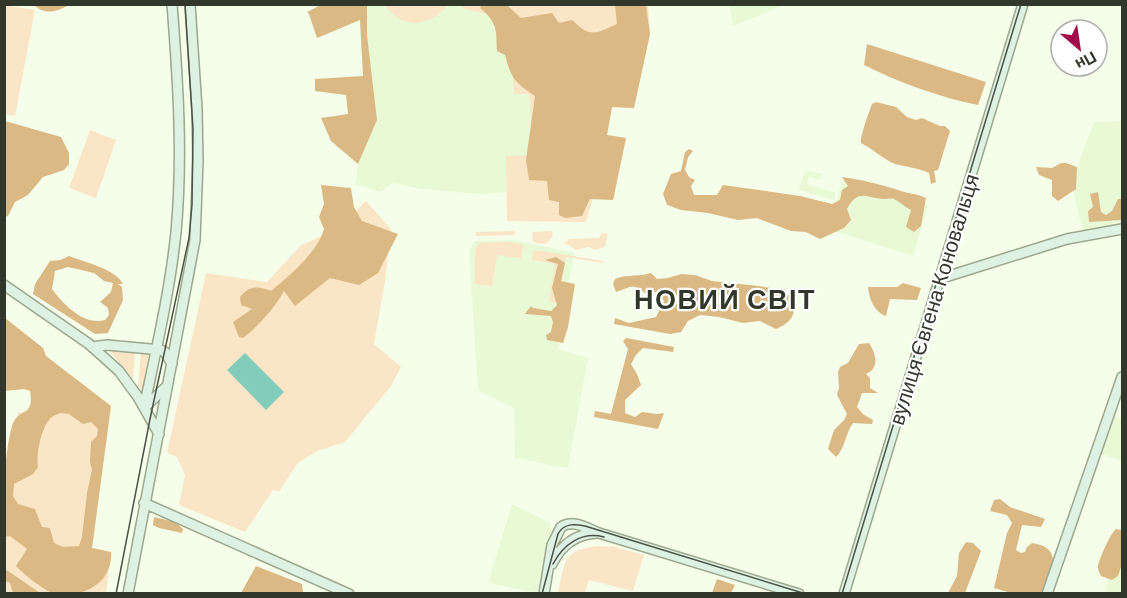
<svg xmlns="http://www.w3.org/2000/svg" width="1127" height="598" font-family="Barlow,sans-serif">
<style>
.built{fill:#e9f9d6}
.green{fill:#fae5c6}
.forest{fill:#dbb985;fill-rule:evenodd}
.water{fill:#82ccb9}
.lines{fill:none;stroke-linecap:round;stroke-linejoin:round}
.secondary-casing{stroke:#9ca78e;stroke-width:12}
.secondary{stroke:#ddf2e2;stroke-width:9}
.tram{stroke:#4c5246;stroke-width:1.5}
.labels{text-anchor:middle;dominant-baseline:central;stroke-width:4.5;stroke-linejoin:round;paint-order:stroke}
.street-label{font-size:21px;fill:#32372c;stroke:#fff}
.district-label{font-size:27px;font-weight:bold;letter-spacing:1.5px;fill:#32372c;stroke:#fff}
</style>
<rect width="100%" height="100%" fill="#f4fee8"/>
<path class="built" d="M 321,4 L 648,5 L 634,108 L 612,107 L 607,135 L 626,138 L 613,200 L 593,198 L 586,222 L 506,192 L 482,194 L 422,189 L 393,183 L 380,192 L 355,184 L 358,164 L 331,141 L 321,118 L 348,114 L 347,95 L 315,91 L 315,79 L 363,76 L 360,20 L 317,38 L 309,14 L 307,12 Z
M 729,5 L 729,4 L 784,5 L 733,26 Z
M 1122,121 L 1122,226 L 1083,232 L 1071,183 L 1094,122 Z
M 805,170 L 822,174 L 820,180 L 809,177 L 807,184 L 836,193 L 834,200 L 799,190 Z
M 843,179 L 928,205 L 913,256 L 828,229 Z
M 514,240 L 574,253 L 558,349 L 588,358 L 568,468 L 515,458 L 514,408 L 478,390 L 469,250 L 476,241 Z
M 1112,416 L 1122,419 L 1122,461 L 1099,453 Z
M 512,504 L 549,522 L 551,529 L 539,593 L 488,583 Z
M 1120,534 L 1122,534 L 1122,593 L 1104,594 Z"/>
<path class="green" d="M 463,4 L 648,5 L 650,34 L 634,108 L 612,107 L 607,135 L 626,138 L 613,200 L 593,198 L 586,222 L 507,221 L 506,156 L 534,155 L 529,94 L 514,94 L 511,49 L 498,16 L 463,9 Z
M 4,5 L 35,10 L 15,116 L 5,114 Z
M 385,5 L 447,5 C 431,28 400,29 385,5 Z
M 90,130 L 116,140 L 96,198 L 69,188 Z
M 366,201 L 391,229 L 385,281 L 374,344 L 401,367 L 391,386 L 345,442 L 317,451 L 297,464 L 279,492 L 273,490 L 245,532 L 179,505 L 185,475 L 177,457 L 167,453 L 206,273 L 267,282 L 300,246 L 340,227 Z
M 515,231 L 515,235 L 476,236 L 475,234 L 476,232 Z
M 552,231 L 553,236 L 546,244 L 536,243 L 532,240 L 533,232 Z
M 602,233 L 608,234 L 605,247 L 595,250 L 588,247 L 576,250 L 567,244 L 564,244 L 569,239 L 599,238 Z
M 509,242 L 523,245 L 521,258 L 497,255 L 492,286 L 475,284 L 475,249 L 480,243 Z
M 533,251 L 542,251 L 603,261 L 603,263 L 566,257 L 558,303 L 549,302 L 555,264 L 532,260 Z
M 5,318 L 43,348 L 46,356 L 111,406 L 92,548 L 111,552 L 106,593 L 5,594 L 5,502 L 18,412 L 30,414 L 35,390 Z
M 110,348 L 135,351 L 133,379 C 127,370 112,357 110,348 Z
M 141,351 L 149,352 L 142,392 L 138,386 Z
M 598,546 L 616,547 L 644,555 L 633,591 L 589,580 L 585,593 L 558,593 C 565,562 562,550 598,546 Z"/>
<path class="forest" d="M 482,4 L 507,5 L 521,18 L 552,13 L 559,23 L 572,20 C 591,38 594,34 617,24 L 615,5 L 646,5 L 650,34 L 634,108 L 612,107 L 607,135 L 626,138 L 613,200 L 590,199 L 582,216 L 565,218 L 559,215 L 559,202 L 549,200 L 547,181 L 529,180 L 526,160 L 535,96 C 515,83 511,78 505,55 L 497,51 C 496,30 498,23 480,8 Z
M 36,5 L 36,4 L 68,5 C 58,12 45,15 35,6 Z
M 321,5 L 367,5 L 367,35 L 377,120 L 358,164 L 331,141 L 321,118 L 348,114 L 346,95 L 315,91 L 315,79 L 363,76 L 360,20 L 317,38 L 309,14 L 307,12 Z
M 867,44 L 986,82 L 978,105 C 939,97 900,83 864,65 Z
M 876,102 L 896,107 L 907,117 L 916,120 L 922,118 L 940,126 L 945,126 L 950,131 L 938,170 L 934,171 L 936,182 L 931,184 L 929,173 C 919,168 906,167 895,164 C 883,159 873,149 861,143 C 860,136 869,112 872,104 Z
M 5,121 L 61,137 L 69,153 L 69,164 L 64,170 L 43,177 L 28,195 L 15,202 L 8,216 L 5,217 Z
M 689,149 L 693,151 L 688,157 L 685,170 L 689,177 L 695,180 L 691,186 L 694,195 L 717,195 L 723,185 L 800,196 L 832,204 L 840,200 L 842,190 L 848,186 L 842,177 C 864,180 878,184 898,190 C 908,194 916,193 926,198 L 921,226 L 914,232 L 906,227 L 911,210 C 905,207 900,202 894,199 C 889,198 889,199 884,199 C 866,198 858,188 847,209 L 851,220 L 844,228 L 820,239 L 806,232 L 791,231 L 757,218 L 738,220 L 708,213 L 681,210 L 667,205 L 663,194 L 671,174 L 681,171 L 685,152 Z
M 1061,163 L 1066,163 L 1077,167 L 1076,189 L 1058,201 L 1052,196 L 1052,180 L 1039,175 L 1036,167 L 1052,168 Z
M 321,185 L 351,188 L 354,207 L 362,221 L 398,234 L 378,273 L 359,285 L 330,278 L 295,306 L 284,291 C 276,306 257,328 243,338 L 239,337 L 233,322 L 252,309 L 241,305 L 240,297 C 249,285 259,286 271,291 C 290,275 317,253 324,229 L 319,217 L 324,204 Z
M 1098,192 L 1101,212 L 1106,215 L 1112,211 L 1118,199 L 1122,199 L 1122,220 L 1089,222 L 1088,211 L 1093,207 L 1090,194 Z
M 69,256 C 84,262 116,269 123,284 L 118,284 L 122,287 L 123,300 L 108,333 L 95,334 L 33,294 L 35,284 L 50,261 L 60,260 ZM 68,267 L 94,273 L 104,281 L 113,283 L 111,292 L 100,302 L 108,308 L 109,315 L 105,320 C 84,326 64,305 52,289 L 55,271 Z
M 556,257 L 565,263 L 561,281 L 575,284 L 568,327 L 563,343 L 547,340 L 546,335 L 551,332 L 553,322 L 551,316 L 525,314 L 531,306 L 533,308 L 551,311 L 557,305 L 552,288 L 558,264 L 545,260 Z
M 651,273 L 657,279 L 668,278 L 681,274 L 695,275 L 712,281 L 759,286 L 777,289 L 787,295 L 795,295 C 795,314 794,321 776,329 L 760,321 L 743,323 L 719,317 L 700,315 L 688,321 L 681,332 L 670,334 L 614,324 L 615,318 L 629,323 L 656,317 L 664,301 L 658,293 L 650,291 L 646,294 C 632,281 630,288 616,292 L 613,284 L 615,279 C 626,274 639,277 651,273 Z
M 903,283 L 921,288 L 917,300 L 890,299 L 886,316 C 874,312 869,298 868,287 L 897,287 Z
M 5,318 L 43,348 L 46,356 L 111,406 L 92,548 L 111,552 C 113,583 83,598 55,594 C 46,592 22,573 16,566 L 27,549 L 10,536 L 5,537 C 4,503 3,467 10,434 C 11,431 12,424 14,421 C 22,408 34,416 30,391 L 24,389 L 5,391 ZM 61,413 L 69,414 L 83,424 L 91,422 L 98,429 L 97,436 L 91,442 L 90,462 L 92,470 L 87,493 L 82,537 L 79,546 L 63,547 L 54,543 L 50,528 L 42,527 L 35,509 L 18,504 L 13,496 L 14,484 L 33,474 L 38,467 C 36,454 41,426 52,417 C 54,415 58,414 61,413 Z
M 626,338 L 674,347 L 673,352 L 643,348 L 636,355 L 631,364 L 637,374 L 641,385 L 625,400 L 625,413 L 635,417 L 642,412 L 657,414 L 664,413 L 658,429 L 594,417 L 595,411 L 611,414 L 628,349 L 623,341 Z
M 869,343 C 876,354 880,368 866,374 L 870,378 L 870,388 L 878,393 L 862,393 L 857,407 L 863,414 L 873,420 L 872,424 L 853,423 C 845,434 845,449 836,457 L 828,449 L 834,430 L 844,420 L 847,414 L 837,395 L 839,388 L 838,372 L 840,367 L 848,363 L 859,344 Z
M 1000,499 L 1010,507 L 1045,519 L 1041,527 L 1022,525 L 1016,550 L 1021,553 L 1025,552 L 1027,547 L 1032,543 C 1043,545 1052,548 1053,560 L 1042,593 L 1011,593 L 994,588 L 1007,533 L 1012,523 L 1007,515 L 990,511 L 994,500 Z
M 154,517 L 175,522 L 183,529 L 182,533 L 159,528 L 153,525 Z
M 1116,529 L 1122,530 L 1122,564 L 1118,576 L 1112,580 L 1101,576 C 1099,572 1098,571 1098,566 C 1099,559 1111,532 1116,529 Z
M 966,542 L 973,543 L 981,551 L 965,593 L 948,593 L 957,576 L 959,553 Z
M 256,566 L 302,584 L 303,593 L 241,593 Z
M 5,569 L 40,593 L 13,593 L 10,583 L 5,581 Z
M 717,579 L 735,585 L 731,593 L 712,593 Z"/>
<path class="water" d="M 245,353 L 284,392 L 266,410 L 227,370 Z"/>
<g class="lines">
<defs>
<path id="secondary" d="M 939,279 L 1067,239 L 1122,229
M 4,285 L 89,344 L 119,371 L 138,397 L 159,434
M 92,347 L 107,345 L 161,350 L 165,352 L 172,364
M 145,407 L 167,386
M 144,408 C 156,350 170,291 176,232 C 183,156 178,81 172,4
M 144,503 L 349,594
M 561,527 C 574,519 586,528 599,533 L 799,594
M 552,564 C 561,545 575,534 597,533
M 128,594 L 195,240 L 198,161 L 197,109 L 190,4
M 544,594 L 552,545 L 561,527
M 844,594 L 1023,4
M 1047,594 L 1122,377"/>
</defs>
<use href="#secondary" class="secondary-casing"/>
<use href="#secondary" class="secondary"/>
<path class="tram" d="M 553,564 C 563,545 581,531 604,537
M 116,594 L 150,419 L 189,238 L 192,205 L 193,129 L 185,4
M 542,594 L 558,534 C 564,523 574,524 585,526 L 806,594
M 842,594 L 1021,4"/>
</g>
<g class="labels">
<g class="street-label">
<text transform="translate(933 299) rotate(-73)">вулиця Євгена Коновальця</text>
</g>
<g class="district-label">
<text x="725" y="298">НОВИЙ СВІТ</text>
</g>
</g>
<rect width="1127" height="598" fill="none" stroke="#32372c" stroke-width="12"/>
<g transform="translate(1079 48) rotate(151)"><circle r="28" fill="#ffffff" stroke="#adafab" stroke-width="1.5"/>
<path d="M0-4.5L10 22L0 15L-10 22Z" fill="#a20a4a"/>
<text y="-9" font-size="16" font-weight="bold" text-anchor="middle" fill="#32372c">Пн</text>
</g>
</svg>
